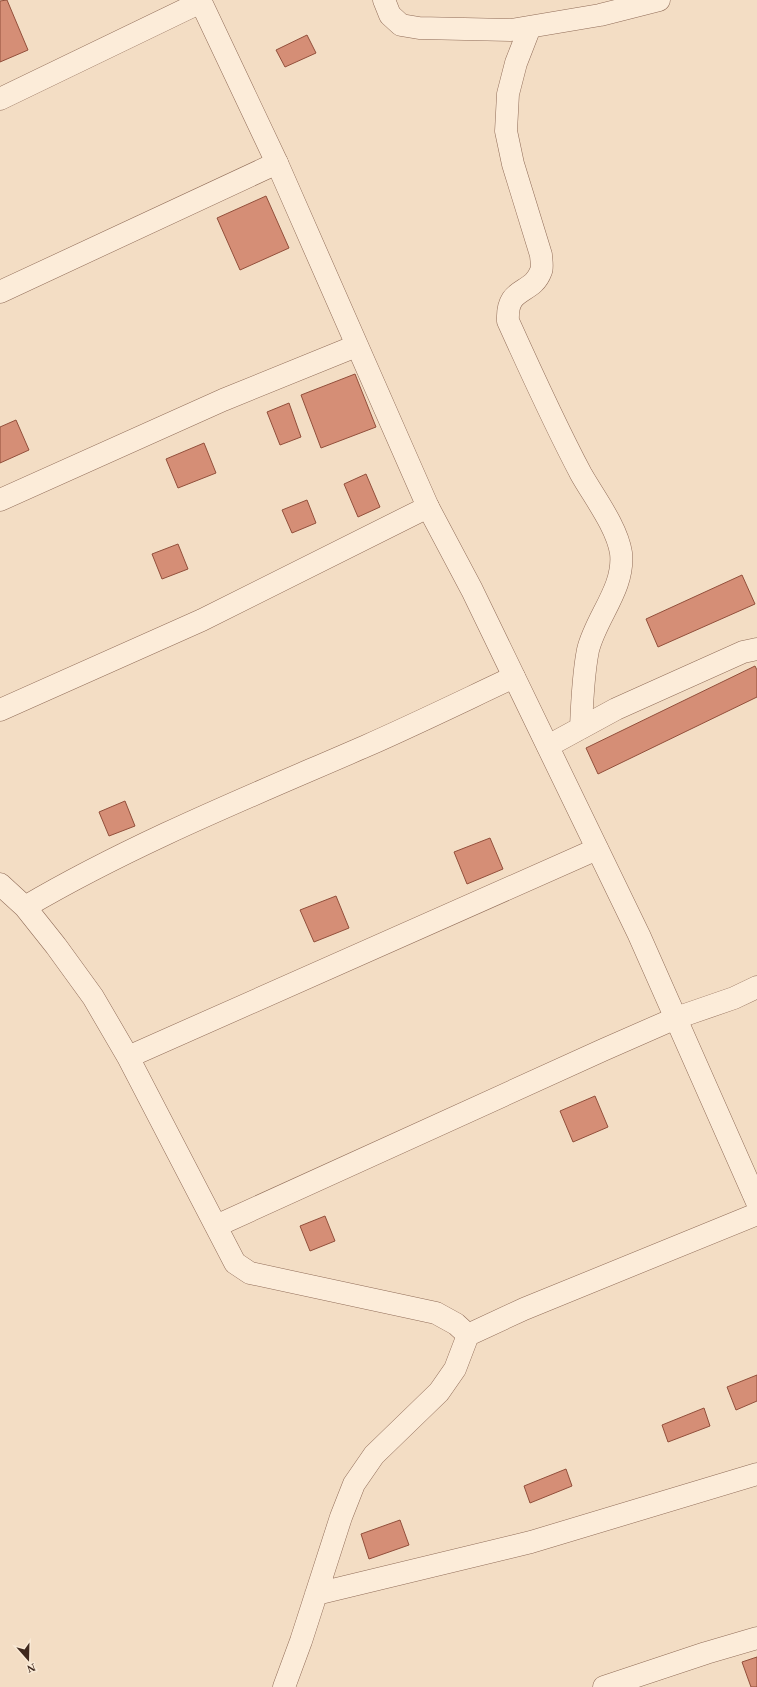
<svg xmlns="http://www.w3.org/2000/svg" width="757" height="1687" font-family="Georgia,serif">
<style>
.building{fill:#d58e76;stroke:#924f3b}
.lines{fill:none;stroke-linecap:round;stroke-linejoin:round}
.minor-casing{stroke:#906c58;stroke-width:23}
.tertiary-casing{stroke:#906c58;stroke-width:23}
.minor{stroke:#fcecd9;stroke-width:22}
.tertiary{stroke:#fcecd9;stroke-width:22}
</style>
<rect width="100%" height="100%" fill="#f3ddc4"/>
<path class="building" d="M 7,0 L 28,50 L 0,62 L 0,1 Z
M 307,35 L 316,53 L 285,67 L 276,50 Z
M 266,196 L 289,248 L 240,270 L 217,218 Z
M 355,374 L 376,427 L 321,448 L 301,395 Z
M 289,403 L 301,437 L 280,445 L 267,412 Z
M 16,420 L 29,450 L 0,463 L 0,427 Z
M 204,443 L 216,473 L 178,488 L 166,459 Z
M 366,474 L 380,507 L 358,517 L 344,484 Z
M 307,500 L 316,523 L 292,533 L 282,510 Z
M 178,544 L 188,569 L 162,579 L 152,554 Z
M 742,575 L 755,604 L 658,647 L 646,619 Z
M 755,666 L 757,670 L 757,697 L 598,774 L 586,748 Z
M 125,801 L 135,826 L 109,836 L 99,812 Z
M 490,838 L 503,869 L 467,884 L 454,852 Z
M 336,896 L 349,928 L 314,942 L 300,910 Z
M 595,1096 L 608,1127 L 573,1142 L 560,1111 Z
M 325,1216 L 335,1241 L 310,1251 L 300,1226 Z
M 757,1375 L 757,1401 L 736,1410 L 727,1387 Z
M 704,1408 L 710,1426 L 668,1442 L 662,1425 Z
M 566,1469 L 572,1486 L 530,1503 L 524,1486 Z
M 400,1520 L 409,1545 L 369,1559 L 361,1534 Z
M 757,1657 L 757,1687 L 751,1687 L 742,1662 Z"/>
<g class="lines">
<defs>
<path id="minor" d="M 384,0 L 390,15 L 401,25 L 419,28 L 511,30 L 600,15 L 659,0
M 530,27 L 516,63 L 508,94 L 506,131 L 513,164 L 541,255 C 541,259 543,267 541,271 C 532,296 506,285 508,321 C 531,372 555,425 581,474 C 594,497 617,527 621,553 C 625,588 596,617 588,650 C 583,675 582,702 581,728
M 0,99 L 201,2
M 0,292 L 277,163
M 0,500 L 223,400 L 356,346
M 0,710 L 202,620 L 428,507
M 548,746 L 616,709 L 743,652 L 757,649
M 0,884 L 25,907 L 56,946 L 93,997 L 128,1057 L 235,1263 L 250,1273 L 436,1313 L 456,1324 L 468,1335 L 455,1369 L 439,1392 L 374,1455 L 354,1484 L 341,1517 L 301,1641 L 284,1687
M 25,907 C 134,843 251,796 366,746 C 416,724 465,700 514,677
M 128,1057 L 597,849
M 216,1226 L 603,1050 L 676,1018 L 734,998 L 757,987
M 468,1335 L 524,1309 L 757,1214
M 316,1594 L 531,1542 L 757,1474
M 604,1687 L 706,1653 L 757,1638"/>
<path id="tertiary" d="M 200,0 L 277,163 L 428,507 L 472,590 L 639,935 L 757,1202"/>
</defs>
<use href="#minor" class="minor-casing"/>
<use href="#tertiary" class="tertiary-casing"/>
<use href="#minor" class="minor"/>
<use href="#tertiary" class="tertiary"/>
</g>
<g transform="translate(28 1659) rotate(160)" stroke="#f9e9d5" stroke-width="3" paint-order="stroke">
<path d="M0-3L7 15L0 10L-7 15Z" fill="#3f281d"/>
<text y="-6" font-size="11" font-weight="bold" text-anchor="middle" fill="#3f281d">N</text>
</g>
</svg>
